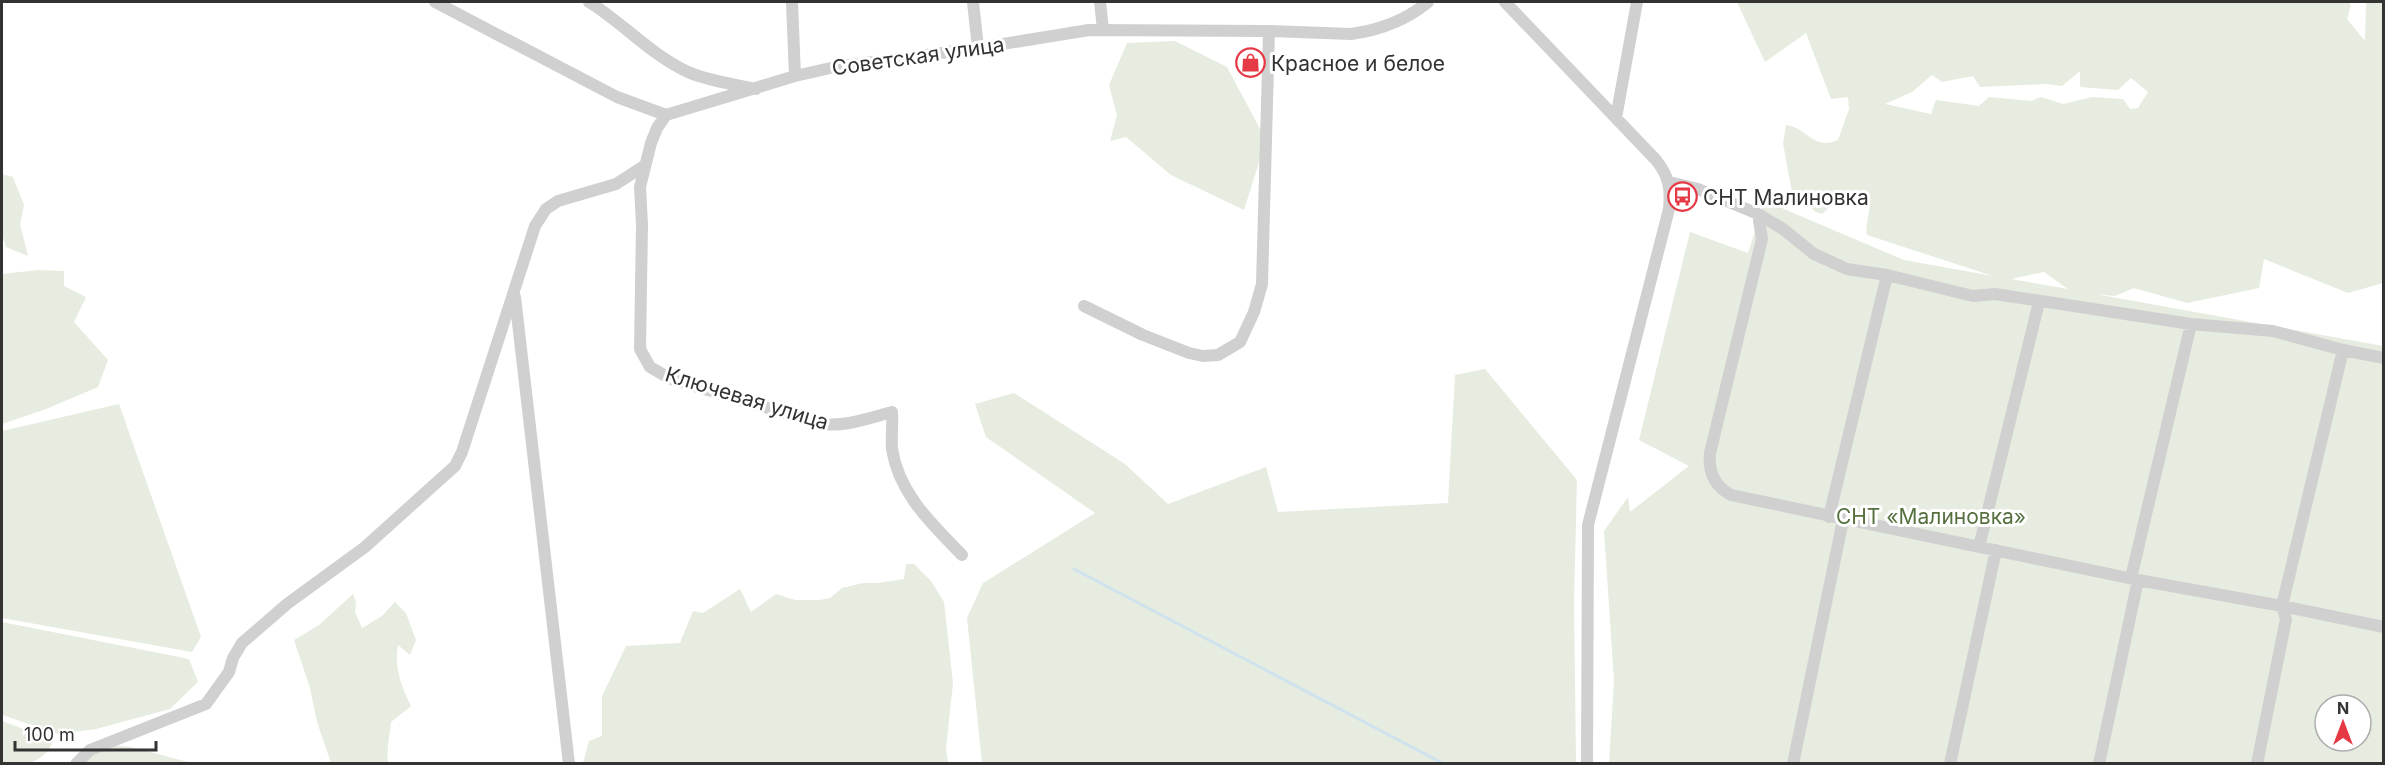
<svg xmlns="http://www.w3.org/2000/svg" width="2385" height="765" font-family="Inter,sans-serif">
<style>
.green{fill:#e6ecdf;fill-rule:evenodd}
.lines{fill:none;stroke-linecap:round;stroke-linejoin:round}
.stream{stroke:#cfe2ee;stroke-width:3}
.minor{stroke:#d0d0d0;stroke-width:12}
.labels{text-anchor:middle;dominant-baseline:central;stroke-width:6;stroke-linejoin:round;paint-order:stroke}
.street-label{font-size:21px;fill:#333;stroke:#fff}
.poi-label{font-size:21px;fill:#333;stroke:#fff;text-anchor:start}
.park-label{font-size:21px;fill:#56703f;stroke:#fff}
</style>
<rect width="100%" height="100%" fill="#fff"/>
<path class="green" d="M 1737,2 L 2349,2 L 2351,5 L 2347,19 L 2365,41 L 2366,2 L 2383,2 L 2383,283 L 2348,293 L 2264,259 L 2259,288 L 2187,303 L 2134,288 L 2115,296 L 2095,294 L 2383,346 L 2383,763 L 1609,763 L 1614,680 L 1604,531 L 1628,497 L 1630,512 L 1689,466 L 1639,440 L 1690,232 L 1748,253 L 1765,201 L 1904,260 L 1993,276 L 1867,235 C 1864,222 1873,210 1868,197 L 1846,190 L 1822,214 L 1814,211 L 1808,203 L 1793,198 L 1783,143 L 1786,125 C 1808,128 1813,151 1838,140 L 1849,109 L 1848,97 L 1831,99 L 1806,33 L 1765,62 ZM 2080,71 L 2080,87 L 2118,90 L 2131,78 L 2148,92 L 2138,108 L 2130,109 L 2123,99 L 2092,97 L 2063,104 L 2041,97 L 2031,101 L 1989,97 L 1979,106 L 1936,100 L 1931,114 L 1885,104 L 1912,92 L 1932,75 L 1942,82 L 1973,76 L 1980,87 L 2047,84 L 2062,86 ZM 2044,272 L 2068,289 L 2011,279 ZM 2325,705 L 2361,705 L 2361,741 L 2325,741 Z
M 1175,41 L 1227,67 L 1266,140 L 1244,210 L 1171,175 L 1126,137 L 1110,141 L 1117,115 L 1109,85 L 1127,43 Z
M 2,174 L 13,177 L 24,205 L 20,224 L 28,256 L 6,247 L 2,234 Z
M 38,270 L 64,271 L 64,286 L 86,297 L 74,322 L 108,360 L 98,387 L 46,409 L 2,424 L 2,274 Z
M 1485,369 L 1577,480 L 1574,602 L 1576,763 L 982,763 L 967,618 L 983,583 L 1095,513 L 986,437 L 975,404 L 1014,393 L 1125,464 L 1168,504 L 1266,467 L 1278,512 L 1448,503 L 1455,375 Z
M 119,404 L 201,637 L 192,652 L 2,618 L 2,431 Z
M 906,564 L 914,564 L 931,581 L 944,602 L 953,683 L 946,748 L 948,763 L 583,763 L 589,741 L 602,736 L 602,696 L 626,646 L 680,643 L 693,611 L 703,613 L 740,589 L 751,612 L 776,594 L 795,600 L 820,600 L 830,598 L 842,588 L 863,583 L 878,583 L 904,579 Z
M 353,594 L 356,602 L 355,612 L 362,628 L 382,616 L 395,602 L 406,613 L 416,640 L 410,655 L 398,645 C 394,668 401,685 411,706 L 391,722 C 390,736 386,749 388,763 L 331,763 L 317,722 L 310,688 L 294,640 L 319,625 Z
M 2,622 L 189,659 L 198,682 L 170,709 L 96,729 L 59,734 L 2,715 Z
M 2,721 L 54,740 C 41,765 30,764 2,763 Z
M 110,745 L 131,747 L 192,763 L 86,763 L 85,756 Z"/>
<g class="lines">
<path class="stream" d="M 1074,569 L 1444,764"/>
<path class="minor" d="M 435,2 L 617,97 L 666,115
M 589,2 C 623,23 651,55 688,72 C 708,81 734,84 756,89
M 792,2 L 795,76
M 973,2 L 978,48
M 1100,2 L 1103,29
M 1505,2 L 1656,160 C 1669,176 1671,189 1669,209 L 1588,525 L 1587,764
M 1616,118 L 1637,2
M 1669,182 L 1698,189 L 1758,214 L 1762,239 L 1710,453 C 1708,472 1714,486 1731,495 L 2138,580 L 2282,606 L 2384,627
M 1758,214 L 1783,229 L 1814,254 L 1847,269 L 1887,275 L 1973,296 L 1995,294 L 2191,324 L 2273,331 L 2343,350 L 2384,358
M 515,297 L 569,764
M 1084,306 L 1143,335 L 1189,353 L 1203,356 L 1218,355 L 1240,342 L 1254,312 L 1262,284 L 1269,31
M 1829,517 L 1887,275
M 1979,547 L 2039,302
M 962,555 C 932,524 899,494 892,449 C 891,437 893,424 892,412 C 869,418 846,427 822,424 L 671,379 L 650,367 L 640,349 L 642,225 L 640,187 L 651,143 L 657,128 L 666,115 L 795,76 L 835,67 L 978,48 L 1089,30 L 1269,31 L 1351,34 C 1380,30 1405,21 1428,2
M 2131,578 L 2191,324
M 76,764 L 90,750 L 206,704 L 229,672 L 233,658 L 242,643 L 287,604 L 365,547 L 455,466 L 462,452 L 535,226 L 546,209 L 558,201 L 616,184 L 644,166
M 1793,764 L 1843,520
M 1950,764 L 1996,550
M 2099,764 L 2138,580
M 2257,764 L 2286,619 L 2282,606 L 2343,350"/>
</g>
<defs>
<symbol id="shop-ring" viewBox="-11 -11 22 22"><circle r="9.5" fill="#fff" stroke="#e63946" stroke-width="1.5"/><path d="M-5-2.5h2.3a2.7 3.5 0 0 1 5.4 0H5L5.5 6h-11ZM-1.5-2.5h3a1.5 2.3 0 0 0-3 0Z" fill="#e63946"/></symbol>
<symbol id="bus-ring" viewBox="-11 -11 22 22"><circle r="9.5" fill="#fff" stroke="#e63946" stroke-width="1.5"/><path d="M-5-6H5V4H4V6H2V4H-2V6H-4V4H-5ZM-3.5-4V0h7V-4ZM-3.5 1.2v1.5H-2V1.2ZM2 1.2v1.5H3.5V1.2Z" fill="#e63946"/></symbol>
</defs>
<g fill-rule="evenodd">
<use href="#shop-ring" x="1234" y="46" width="33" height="33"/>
<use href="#bus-ring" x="1666" y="180" width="33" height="33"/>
</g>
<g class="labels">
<g class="street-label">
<text transform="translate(918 56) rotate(-8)">Советская улица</text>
<text transform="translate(747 398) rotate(17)">Ключевая улица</text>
</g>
<g class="poi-label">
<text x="1271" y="63">Красное и белое</text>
<text x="1703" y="197">СНТ Малиновка</text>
</g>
<g class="park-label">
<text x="1931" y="516">СНТ «Малиновка»</text>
</g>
</g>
<rect width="2385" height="765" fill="none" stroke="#333333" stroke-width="6"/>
<g transform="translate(2343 723)"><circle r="28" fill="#ffffff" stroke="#adadad" stroke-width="1.5"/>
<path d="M0-4.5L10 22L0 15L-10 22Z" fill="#e63946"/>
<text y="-9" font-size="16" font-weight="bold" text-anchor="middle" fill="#333333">N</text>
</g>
<path d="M15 741v9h141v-9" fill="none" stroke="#333333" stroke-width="3"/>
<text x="24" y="741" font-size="18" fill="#333333" stroke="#ffffff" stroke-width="4.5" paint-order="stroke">100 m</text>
</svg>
